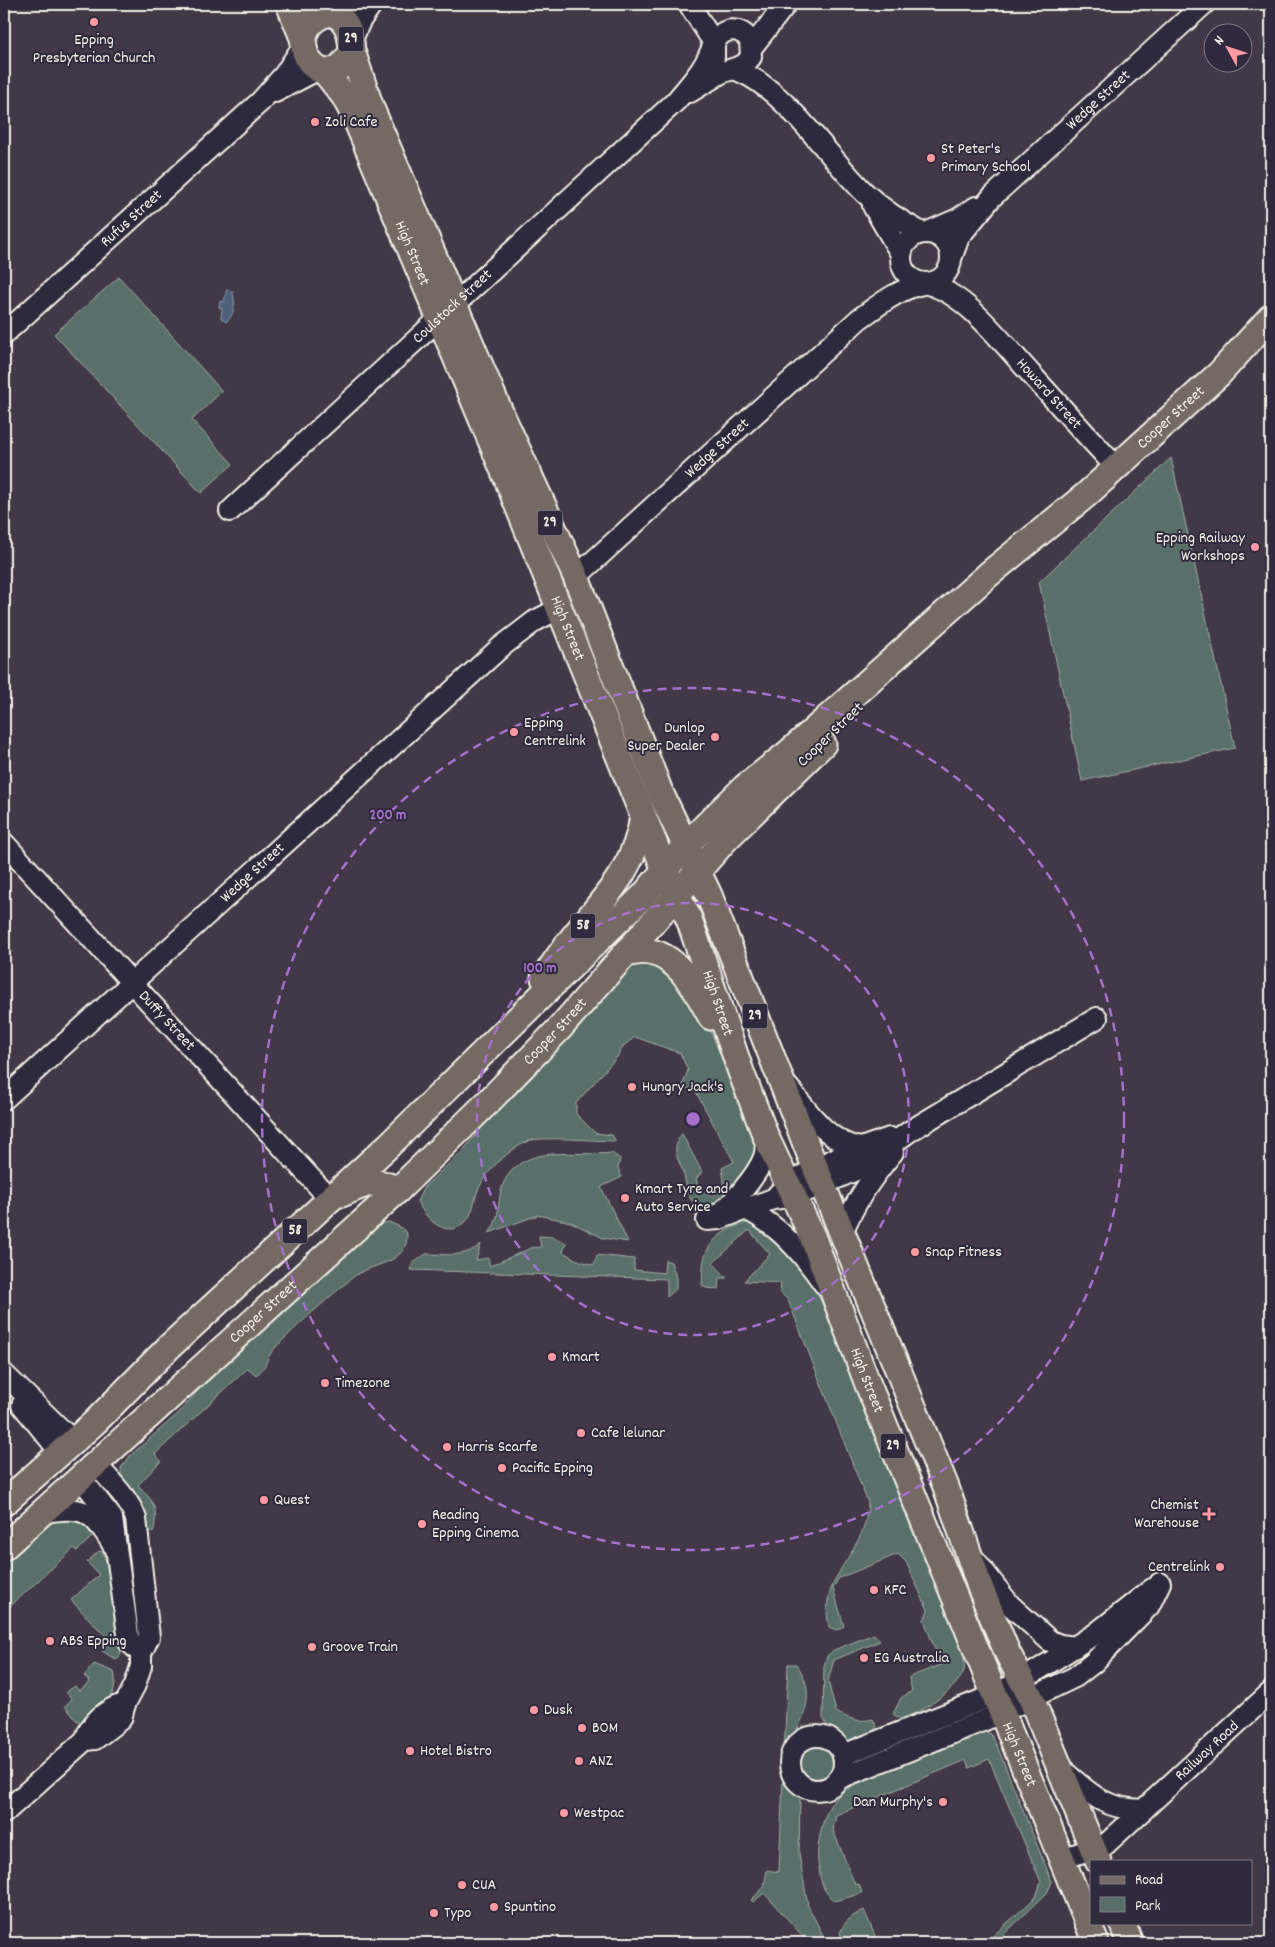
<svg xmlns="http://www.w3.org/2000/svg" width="1275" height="1947" font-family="Dekko,sans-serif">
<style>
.green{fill:#586f69;stroke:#a6b0a8}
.water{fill:#4f607a;stroke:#919aa6}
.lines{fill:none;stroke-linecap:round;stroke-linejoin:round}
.minor-casing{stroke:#f4f1e8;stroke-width:24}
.major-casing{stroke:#f4f1e8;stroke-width:29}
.minor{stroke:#2f2a3d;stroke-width:20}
.major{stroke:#756964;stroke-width:25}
.ring{fill:none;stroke:#a571cd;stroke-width:2.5;stroke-dasharray:9 6}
.poi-dot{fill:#ff9aa2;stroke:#2f2a3d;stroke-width:2}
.labels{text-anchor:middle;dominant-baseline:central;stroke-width:4;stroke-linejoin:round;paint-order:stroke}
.shield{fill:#2f2a3d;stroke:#b9b5b5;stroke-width:1}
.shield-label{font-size:15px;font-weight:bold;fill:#f4f1e8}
.poi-label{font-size:16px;fill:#f4f1e8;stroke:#2f2a3d;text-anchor:start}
.street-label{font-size:16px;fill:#f4f1e8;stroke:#2f2a3d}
.centre{fill:#a571cd;stroke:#2f2a3d;stroke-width:2.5}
.ring-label{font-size:15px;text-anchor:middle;font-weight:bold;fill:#a571cd;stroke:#2f2a3d;stroke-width:4;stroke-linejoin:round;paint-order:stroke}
</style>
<rect width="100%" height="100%" fill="#423847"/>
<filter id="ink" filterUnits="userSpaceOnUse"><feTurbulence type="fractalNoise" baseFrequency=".02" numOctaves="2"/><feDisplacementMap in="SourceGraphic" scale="10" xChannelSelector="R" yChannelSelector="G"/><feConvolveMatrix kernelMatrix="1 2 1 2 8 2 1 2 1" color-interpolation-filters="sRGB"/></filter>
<g filter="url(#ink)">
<path class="green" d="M 119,277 L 222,391 L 192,420 L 233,464 L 201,493 L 54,334 Z
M 1171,458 L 1235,748 L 1082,781 L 1039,582 Z
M 646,956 L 694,992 L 755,1136 C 757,1143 760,1152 757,1159 C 755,1164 728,1196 722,1201 C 716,1207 700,1209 693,1202 C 686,1195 686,1179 682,1169 C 676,1156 672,1146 682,1134 L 702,1172 L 696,1179 L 699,1191 L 711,1196 L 719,1192 L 724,1181 L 722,1168 L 734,1162 L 695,1090 L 682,1087 L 688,1070 L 680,1053 L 635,1037 L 623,1046 L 617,1057 L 576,1103 L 576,1114 L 595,1133 L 612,1135 L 616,1141 C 599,1141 540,1136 528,1141 C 508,1151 489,1167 479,1188 C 473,1200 474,1217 462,1225 C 443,1238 424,1216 417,1201 L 424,1187 L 462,1152 L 496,1110 L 632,963 Z
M 612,1153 L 620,1159 L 618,1168 L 622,1177 L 601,1187 L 628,1242 L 603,1238 L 571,1222 L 538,1215 L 489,1233 C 502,1218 496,1199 504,1182 C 524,1142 576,1157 612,1153 Z
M 760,1221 L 803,1268 L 818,1294 L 964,1656 C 964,1660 965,1666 964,1671 C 955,1692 920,1713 900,1719 L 893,1714 L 901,1698 L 912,1691 L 909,1677 L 941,1665 L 924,1620 L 928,1610 L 906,1562 L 898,1554 L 839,1578 L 833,1588 L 844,1626 L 837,1630 L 829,1627 C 821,1592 840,1573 856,1544 C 864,1531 867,1518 868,1503 L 788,1300 L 780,1292 L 781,1283 L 744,1281 L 770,1254 L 749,1230 L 713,1263 L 727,1278 L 719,1278 L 718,1289 L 706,1288 L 702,1285 C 703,1276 702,1265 705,1256 C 713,1233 737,1223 760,1221 Z
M 389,1222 L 400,1227 L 407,1233 C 409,1266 370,1262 352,1278 C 326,1300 299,1323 275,1348 C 264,1360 269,1366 256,1375 L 248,1368 L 155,1454 L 161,1461 L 138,1485 C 154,1502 159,1508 153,1533 L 146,1528 L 121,1477 L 121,1468 L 131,1455 L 180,1412 L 217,1368 L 375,1225 Z
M 539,1236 L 554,1237 L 566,1243 L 563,1252 L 577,1260 L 594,1265 L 597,1255 L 634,1259 L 634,1270 L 664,1273 L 665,1260 L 671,1262 L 676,1277 L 676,1289 L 667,1297 L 667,1279 L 411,1270 L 412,1264 L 426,1254 C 446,1254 464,1259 481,1244 L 476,1260 L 488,1258 L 490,1266 L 531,1248 L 541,1247 Z
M 52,1518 C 68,1518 85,1520 92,1537 L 77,1551 L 74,1548 L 4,1612 L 4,1562 Z
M 99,1551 L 103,1552 L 110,1575 L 121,1654 L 118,1659 L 113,1658 L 102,1651 L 111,1642 L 71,1600 L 99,1575 L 87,1562 Z
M 874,1634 L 880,1641 L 834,1660 L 828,1681 L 836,1712 C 850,1719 858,1723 873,1719 L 876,1726 L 875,1732 L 839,1747 L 823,1718 L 824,1666 L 827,1656 L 834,1650 Z
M 94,1664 L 114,1672 C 120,1694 101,1711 85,1724 L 76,1720 L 65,1706 L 72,1699 L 66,1692 L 75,1686 L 79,1691 L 90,1682 L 84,1676 Z
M 788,1664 L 796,1664 C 836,1716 754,1753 800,1795 L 799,1854 L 808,1906 L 827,1943 L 809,1943 L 764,1893 L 753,1902 L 751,1900 L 764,1887 L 767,1870 L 779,1872 Z
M 982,1730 L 991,1734 L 997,1746 L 1052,1882 L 1047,1893 L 995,1943 L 985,1943 L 1036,1897 L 1041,1882 L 989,1759 L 969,1768 L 966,1760 L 836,1815 L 833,1830 L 855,1885 L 859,1884 L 862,1893 L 836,1901 C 820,1891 821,1879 818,1862 C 816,1847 823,1812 834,1800 C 852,1778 951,1742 982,1730 Z
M800 1762a17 17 0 1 1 34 0a17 17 0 1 1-34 0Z
M 864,1910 L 878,1943 L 844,1943 L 840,1933 C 845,1920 852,1916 864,1910 Z"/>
<path class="water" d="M 227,289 L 232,291 C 236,300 235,316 226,322 L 221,318 L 222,309 L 219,307 L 220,301 L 224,302 Z"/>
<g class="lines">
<defs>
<g id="minor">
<path d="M 689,4 L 714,43"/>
<path d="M 335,14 L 352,4"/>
<path d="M 351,42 L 360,21 L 372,4"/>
<path d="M 752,47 L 786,4"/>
<path d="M 733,69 C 782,84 829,159 866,194 C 882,209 902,222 922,233"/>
<path d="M 275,92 L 317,70"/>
<path d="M 690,92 L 721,73 L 744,65 L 751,57 L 750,40 C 739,26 723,27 714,43 L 714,58"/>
<path d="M 873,206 L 901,254"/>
<circle cx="926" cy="258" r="25"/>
<path d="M 926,233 L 958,219 L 976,207"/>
<path id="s1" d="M 952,256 L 959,237 L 992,197 L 1204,4"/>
<path id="s2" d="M 928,284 C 968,295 1003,344 1031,374 C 1059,405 1088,437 1117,468"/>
<path id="s3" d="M 4,334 L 260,102 L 284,75 L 303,46"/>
<path id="s4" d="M 230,511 L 676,101 C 690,84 706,68 713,45"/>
<path id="s5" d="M 576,577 L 859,319 C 879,305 898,289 923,284"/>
<path id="s6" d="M 4,843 L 330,1199"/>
<path d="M 788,1087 C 807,1110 828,1143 860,1148"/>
<path id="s7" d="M 4,1099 L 501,647 L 535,621 L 560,608"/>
<path d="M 778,1194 C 805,1168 854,1150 890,1138"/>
<path d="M 745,1209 C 779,1225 803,1254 824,1284"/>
<path d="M 715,1216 C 730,1208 758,1174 764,1157 C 766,1151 766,1144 766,1137"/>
<path d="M 707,1220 L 719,1219 L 773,1199 L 795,1196 L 856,1170 L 910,1131 L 1097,1018"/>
<path d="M 842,1233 C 854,1203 872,1177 893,1152"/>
<path d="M 4,1374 L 73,1441"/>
<path d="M 22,1405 L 60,1452"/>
<path d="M 80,1477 L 112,1518 L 129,1642 L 141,1653"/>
<path d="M 40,1513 C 81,1505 92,1509 113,1545"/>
<path d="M 975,1560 L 1010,1605 L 1050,1641 L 1060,1645 L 1075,1647"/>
<circle cx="817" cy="1763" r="27"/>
<path d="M 85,1740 L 95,1739 L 121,1719 L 125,1704 L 135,1685 L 141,1666 L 141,1653 L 149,1637 L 136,1519 C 129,1498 110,1481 96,1464"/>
<path d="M 843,1755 L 994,1695 L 1022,1680 L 1095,1634 L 1152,1589"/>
<path d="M 1060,1768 C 1089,1793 1103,1809 1143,1810"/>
<path d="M 840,1778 L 985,1720 L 1075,1677 L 1093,1663 L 1149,1606 L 1160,1583"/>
<path d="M 4,1813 L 85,1740 C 91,1722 107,1708 125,1704"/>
<path id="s8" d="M 1061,1859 L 1105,1845 L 1271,1692"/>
</g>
<g id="major">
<path d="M 289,4 L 303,38"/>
<path d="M 330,13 C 348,18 351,34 352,51 C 320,110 274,25 330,13 Z"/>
<path d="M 352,51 L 371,108 L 496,403 L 576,577 L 660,792 L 709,895 L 807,1147 L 946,1487 L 980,1587 L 1007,1652 L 1031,1698 L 1098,1861"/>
<path id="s9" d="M 325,72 L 344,96 L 354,115 L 507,479 L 665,870 L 689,919 L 741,1072 L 766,1137 L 812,1236 L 867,1382 L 1096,1943"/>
<path d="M 624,955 C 669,938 693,984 711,1017"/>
<path d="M 544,978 C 553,965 561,952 571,940 C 602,900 636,869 643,816"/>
<path d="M 342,1194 C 365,1184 374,1177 398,1190"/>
<path id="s10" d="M 4,1503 L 95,1422 L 170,1346 L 389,1145 L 644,895 L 684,847 L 745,787 L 787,754 L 989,574 L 1086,495 L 1219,374 L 1271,317"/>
<path id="s11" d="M 4,1547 L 398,1190 L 487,1103 L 560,1028 L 726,839 L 823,744"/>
<path d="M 1122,1923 L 1130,1943"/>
</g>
</defs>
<use href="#minor" class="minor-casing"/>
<use href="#major" class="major-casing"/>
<use href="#minor" class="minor"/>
<use href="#major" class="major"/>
</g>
</g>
<g class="ring">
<circle cx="693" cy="1119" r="216"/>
<circle cx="693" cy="1119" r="431"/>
</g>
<g class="poi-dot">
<circle cx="94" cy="22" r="5"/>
<circle cx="315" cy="122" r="5"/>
<circle cx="931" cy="158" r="5"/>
<circle cx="1255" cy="547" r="5"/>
<circle cx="514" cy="732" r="5"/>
<circle cx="715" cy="737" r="5"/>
<circle cx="632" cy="1087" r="5"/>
<circle cx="625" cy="1198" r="5"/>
<circle cx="915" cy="1252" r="5"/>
<circle cx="552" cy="1357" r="5"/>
<circle cx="325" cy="1383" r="5"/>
<circle cx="581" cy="1433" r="5"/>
<circle cx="447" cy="1447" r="5"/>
<circle cx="502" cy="1468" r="5"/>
<circle cx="264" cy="1500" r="5"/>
<path d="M1206.5 1506.5h5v5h5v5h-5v5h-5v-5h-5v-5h5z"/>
<circle cx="422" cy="1524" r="5"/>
<circle cx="1220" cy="1567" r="5"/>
<circle cx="874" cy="1590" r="5"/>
<circle cx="50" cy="1641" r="5"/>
<circle cx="312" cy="1647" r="5"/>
<circle cx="864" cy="1658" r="5"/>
<circle cx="534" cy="1710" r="5"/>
<circle cx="582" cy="1728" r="5"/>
<circle cx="410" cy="1751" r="5"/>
<circle cx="579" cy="1761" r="5"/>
<circle cx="943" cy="1802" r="5"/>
<circle cx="564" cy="1813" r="5"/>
<circle cx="462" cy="1885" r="5"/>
<circle cx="494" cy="1907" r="5"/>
<circle cx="434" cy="1913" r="5"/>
</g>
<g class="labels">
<g class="shield">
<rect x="338.5" y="26.5" width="25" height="25" rx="4"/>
<rect x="537.5" y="510.5" width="25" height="25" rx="4"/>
<rect x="570.5" y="913.5" width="25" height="25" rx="4"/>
<rect x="742.5" y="1003.5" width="25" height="25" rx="4"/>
<rect x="282.5" y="1218.5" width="25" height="25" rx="4"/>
<rect x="880.5" y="1433.5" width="25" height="25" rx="4"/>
</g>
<g class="shield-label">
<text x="351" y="39">29</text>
<text x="550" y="523">29</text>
<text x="583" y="926">58</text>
<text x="755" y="1016">29</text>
<text x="295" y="1231">58</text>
<text x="893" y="1446">29</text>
</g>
<g class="poi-label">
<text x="94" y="40" text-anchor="middle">Epping<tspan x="94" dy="18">Presbyterian Church</tspan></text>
<text x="325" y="122">Zoli Cafe</text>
<text x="941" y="149">St Peter's<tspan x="941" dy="18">Primary School</tspan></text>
<text x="1245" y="538" text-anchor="end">Epping Railway<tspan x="1245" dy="18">Workshops</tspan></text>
<text x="524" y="723">Epping<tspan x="524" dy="18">Centrelink</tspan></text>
<text x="705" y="728" text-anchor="end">Dunlop<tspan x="705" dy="18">Super Dealer</tspan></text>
<text x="642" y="1087">Hungry Jack's</text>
<text x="635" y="1189">Kmart Tyre and<tspan x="635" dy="18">Auto Service</tspan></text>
<text x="925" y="1252">Snap Fitness</text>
<text x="562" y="1357">Kmart</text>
<text x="335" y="1383">Timezone</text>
<text x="591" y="1433">Cafe lelunar</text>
<text x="457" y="1447">Harris Scarfe</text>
<text x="512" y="1468">Pacific Epping</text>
<text x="274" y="1500">Quest</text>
<text x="1199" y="1505" text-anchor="end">Chemist<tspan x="1199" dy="18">Warehouse</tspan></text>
<text x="432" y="1515">Reading<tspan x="432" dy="18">Epping Cinema</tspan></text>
<text x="1210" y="1567" text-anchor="end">Centrelink</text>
<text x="884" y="1590">KFC</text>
<text x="60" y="1641">ABS Epping</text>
<text x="322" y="1647">Groove Train</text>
<text x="874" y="1658">EG Australia</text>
<text x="544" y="1710">Dusk</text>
<text x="592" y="1728">BOM</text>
<text x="420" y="1751">Hotel Bistro</text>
<text x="589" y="1761">ANZ</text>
<text x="933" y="1802" text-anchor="end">Dan Murphy's</text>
<text x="574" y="1813">Westpac</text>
<text x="472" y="1885">CUA</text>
<text x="504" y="1907">Spuntino</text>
<text x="444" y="1913">Typo</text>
</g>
<g class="street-label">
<text stroke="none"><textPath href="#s1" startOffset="216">Wedge Street</textPath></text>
<text stroke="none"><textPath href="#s3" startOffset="172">Rufus Street</textPath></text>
<text stroke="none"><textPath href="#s9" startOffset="202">High Street</textPath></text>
<text stroke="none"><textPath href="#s4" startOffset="302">Coulstock Street</textPath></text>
<text stroke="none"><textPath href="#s2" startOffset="165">Howard Street</textPath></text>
<text stroke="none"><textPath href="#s10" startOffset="1595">Cooper Street</textPath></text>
<text stroke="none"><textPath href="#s5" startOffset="191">Wedge Street</textPath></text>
<text stroke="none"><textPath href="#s9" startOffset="608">High Street</textPath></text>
<text transform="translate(831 735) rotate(-44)">Cooper Street</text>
<text stroke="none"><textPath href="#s7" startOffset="336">Wedge Street</textPath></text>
<text stroke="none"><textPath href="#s9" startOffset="1012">High Street</textPath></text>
<text stroke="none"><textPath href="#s6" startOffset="241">Duffy Street</textPath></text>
<text stroke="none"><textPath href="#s11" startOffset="755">Cooper Street</textPath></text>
<text stroke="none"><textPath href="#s11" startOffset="350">Cooper Street</textPath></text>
<text stroke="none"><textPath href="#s9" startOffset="1418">High Street</textPath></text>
<text stroke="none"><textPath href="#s8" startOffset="185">Railway Road</textPath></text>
<text stroke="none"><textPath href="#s9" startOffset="1822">High Street</textPath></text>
</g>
</g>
<circle cx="693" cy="1119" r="8" class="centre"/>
<g class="ring-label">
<text x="388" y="819">200 m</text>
<text x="540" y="972">100 m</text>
</g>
<rect width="1275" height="1947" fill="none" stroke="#2f2a3d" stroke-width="20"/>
<rect x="10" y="10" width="1255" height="1927" fill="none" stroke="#f4f1e8" stroke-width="2" filter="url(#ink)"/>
<rect x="1090" y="1860" width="162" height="65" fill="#2f2a3d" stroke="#7e7a81"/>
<rect x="1100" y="1876" width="25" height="8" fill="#756964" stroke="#7e7a81"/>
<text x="1135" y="1884" font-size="15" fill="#f4f1e8">Road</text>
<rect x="1100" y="1897" width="25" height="15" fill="#586f69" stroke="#7e7a81"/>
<text x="1135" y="1910" font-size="15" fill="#f4f1e8">Park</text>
<g transform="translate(1228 48) rotate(310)"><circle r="24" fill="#2f2a3d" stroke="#7e7a81"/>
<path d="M0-4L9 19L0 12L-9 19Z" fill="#ff9aa2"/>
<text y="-8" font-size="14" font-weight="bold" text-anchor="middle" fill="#f4f1e8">N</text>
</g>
</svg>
